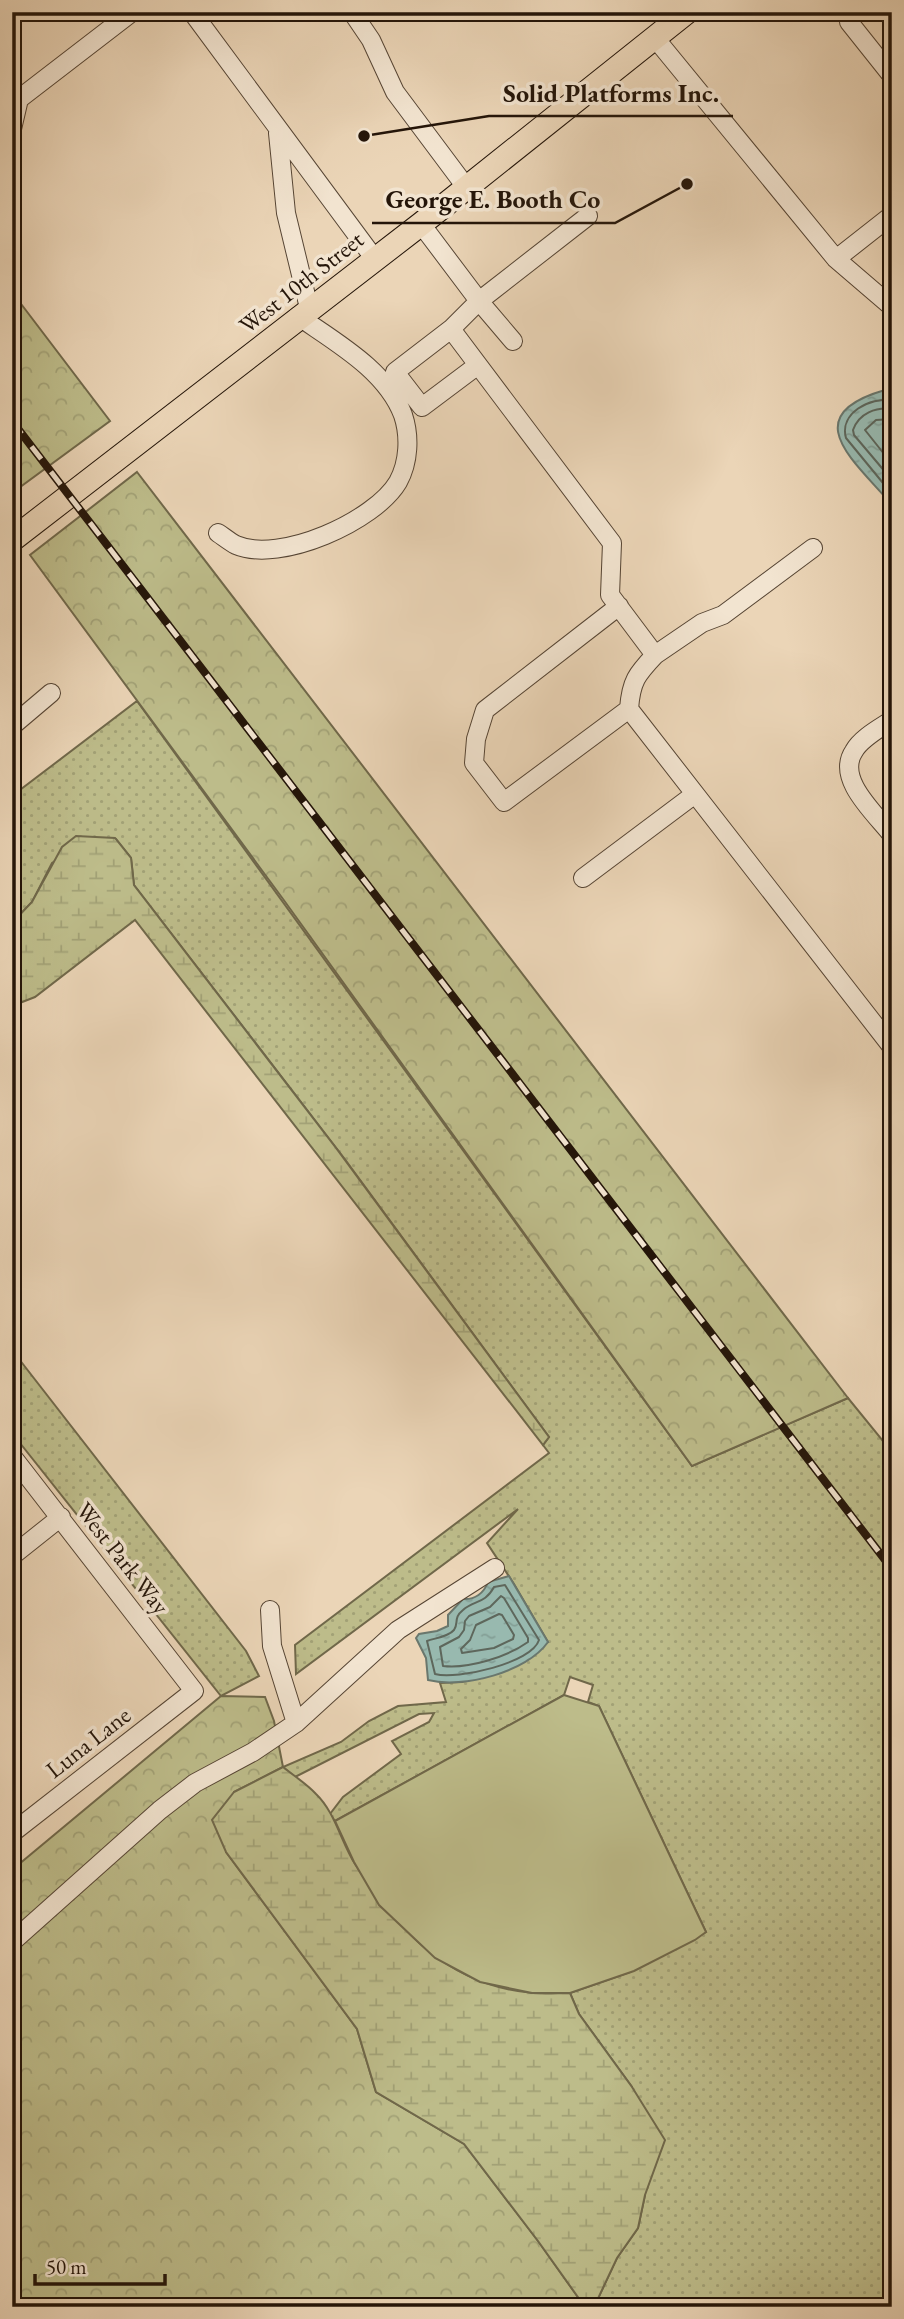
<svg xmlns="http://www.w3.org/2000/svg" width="904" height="2319" font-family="'EB Garamond',serif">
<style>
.green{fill:url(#green-dots);stroke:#70684a;stroke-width:2}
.forest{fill:url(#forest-crowns);stroke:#70684a;stroke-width:2}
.wetland{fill:url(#wetland-marsh);stroke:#70684a;stroke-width:2}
.pitch{fill:#bdbc8a;stroke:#70684a;stroke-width:2}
.water{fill:url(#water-ripples);stroke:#6a776d;stroke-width:2}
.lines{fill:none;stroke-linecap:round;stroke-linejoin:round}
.shore{stroke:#5e675c;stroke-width:2}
.minor-casing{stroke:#564534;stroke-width:20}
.major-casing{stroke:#241509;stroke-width:25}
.minor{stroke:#f2e4d0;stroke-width:18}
.major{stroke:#ebd5b7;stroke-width:23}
.rail-casing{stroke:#241509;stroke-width:8}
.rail{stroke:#f2e4d0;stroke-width:5;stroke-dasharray:16;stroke-linecap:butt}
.labels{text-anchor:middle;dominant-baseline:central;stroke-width:7;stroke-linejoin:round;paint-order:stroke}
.street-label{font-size:24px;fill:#241509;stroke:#f2e4d0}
.leader{fill:none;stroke:#241509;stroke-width:2.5}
.callout-dot{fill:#241509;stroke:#f2e4d0;stroke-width:2.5}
.callout-label{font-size:26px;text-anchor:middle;font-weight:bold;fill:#241509;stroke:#f2e4d0;stroke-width:7;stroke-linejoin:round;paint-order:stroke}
</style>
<defs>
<pattern id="green-dots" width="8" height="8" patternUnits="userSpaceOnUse" patternTransform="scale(1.75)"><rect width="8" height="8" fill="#bdbc8a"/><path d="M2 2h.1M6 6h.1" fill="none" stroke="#a2a176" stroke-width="1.8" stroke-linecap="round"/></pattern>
<pattern id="forest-crowns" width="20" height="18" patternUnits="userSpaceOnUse" patternTransform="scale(1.75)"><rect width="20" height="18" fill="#bdbc8a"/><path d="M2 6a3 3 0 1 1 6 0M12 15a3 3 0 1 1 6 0" fill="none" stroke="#a2a176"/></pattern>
<pattern id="wetland-marsh" width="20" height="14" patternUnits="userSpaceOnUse" patternTransform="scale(1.75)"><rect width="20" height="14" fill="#bdbc8a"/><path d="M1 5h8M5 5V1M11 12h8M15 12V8" fill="none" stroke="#a2a176"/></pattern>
<pattern id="water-ripples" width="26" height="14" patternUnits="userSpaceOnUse" patternTransform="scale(1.75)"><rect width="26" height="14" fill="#98b9af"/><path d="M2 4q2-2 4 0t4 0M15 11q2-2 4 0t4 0" fill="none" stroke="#839e95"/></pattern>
</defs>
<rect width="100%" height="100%" fill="#ebd5b7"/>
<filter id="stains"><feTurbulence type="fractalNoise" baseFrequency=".00286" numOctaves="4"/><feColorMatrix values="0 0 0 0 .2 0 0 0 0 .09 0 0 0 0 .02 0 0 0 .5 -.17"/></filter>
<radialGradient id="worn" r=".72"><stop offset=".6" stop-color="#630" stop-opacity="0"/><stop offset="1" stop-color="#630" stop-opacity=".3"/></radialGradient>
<path class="green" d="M 137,701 L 692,1466 L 848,1398 L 892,1452 L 892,2307 L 594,2307 L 617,2258 L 638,2228 L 645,2195 L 632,2087 L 579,2014 L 570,1993 L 630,1972 L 706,1932 L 599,1706 L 588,1702 L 593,1685 L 570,1677 L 564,1695 L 335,1821 L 330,1814 L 343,1797 L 401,1754 L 392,1741 L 429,1722 L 434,1713 L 419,1714 L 295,1777 L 283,1767 L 341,1742 L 369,1721 L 398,1706 L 446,1702 L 440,1683 L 462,1682 L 481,1677 L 548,1642 L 514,1584 L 487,1543 L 518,1509 L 296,1674 L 295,1645 L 549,1453 L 543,1445 L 549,1437 L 344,1158 L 134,885 L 131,858 L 116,839 L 95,838 L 52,863 L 32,902 L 12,923 L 12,796 Z
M 12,1350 L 246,1651 L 259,1676 L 221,1696 L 12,1433 Z"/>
<path class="forest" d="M 12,292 L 110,421 L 12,493 Z
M 137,472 L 848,1398 L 692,1466 L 283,899 L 30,555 Z
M 221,1696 L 265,1697 L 274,1721 L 283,1767 L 234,1792 L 226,1852 L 357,2029 L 376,2092 L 464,2144 L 538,2241 L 585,2307 L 27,2307 L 12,2288 L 12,1870 Z"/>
<path class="wetland" d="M 76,836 L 115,838 L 131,858 L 134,885 L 336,1148 L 549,1437 L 543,1445 L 135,920 L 35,997 L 12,1006 L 12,923 L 32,902 L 62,847 Z
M 283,1767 C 294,1776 307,1784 316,1794 C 335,1812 341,1842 355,1864 C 398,1931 449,1986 533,1993 C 545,1994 558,1993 570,1993 L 579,2014 L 632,2087 L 665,2140 L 645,2195 L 638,2228 L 617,2258 L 594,2307 L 585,2307 L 538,2241 L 464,2144 L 376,2092 L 357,2029 L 226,1852 L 212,1820 L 234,1792 Z"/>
<path class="pitch" d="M 564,1695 L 599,1706 L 706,1932 L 695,1940 L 634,1971 L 570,1993 L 532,1993 L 480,1982 L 435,1958 L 379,1905 L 354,1862 L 335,1821 Z"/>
<path class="water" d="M 885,390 L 892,394 L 892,505 C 856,462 794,416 885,390 Z
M 509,1576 L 548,1642 C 527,1672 463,1689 428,1680 L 426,1658 L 416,1638 L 419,1634 L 437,1631 L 448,1626 L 448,1615 L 463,1599 C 475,1600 484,1593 488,1582 Z"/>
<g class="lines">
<path class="shore" d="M 892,400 C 870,397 839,413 846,438 L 892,494
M 892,409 C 876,407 859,413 853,430 L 854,435 L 892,480
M 892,419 L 876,420 L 865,430 L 892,464
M 505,1585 L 539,1640 C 532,1663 457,1680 435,1674 L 427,1641 C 435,1638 448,1637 454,1630 C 459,1623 453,1618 463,1610 C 474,1600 485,1604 494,1587 Z
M 501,1596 L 504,1598 L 528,1638 L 528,1642 C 507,1657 468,1669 443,1666 L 440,1647 L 459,1637 L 464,1630 L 465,1621 L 469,1616 L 490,1607 Z
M 499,1614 L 502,1615 L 514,1635 L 513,1639 L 494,1648 L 462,1653 L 461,1649 L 470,1640 L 476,1625 Z"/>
<defs>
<path id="minor" d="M 192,12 L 374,258
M 352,12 L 371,40 L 395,92 L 466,187
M 849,22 L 892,76
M 655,38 L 836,259
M 12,129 L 19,99 L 132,12
M 278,133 L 286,213 L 309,308
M 892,215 L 836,259 L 892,307
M 421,224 L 479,301 L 451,329 L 612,543 L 610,595 L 655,655 L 702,623 L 723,615 L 813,548
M 451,329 L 395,372 L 422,407 L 478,365
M 513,341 L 479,301 L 588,216
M 218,533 C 224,537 230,542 236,545 C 280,564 375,521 398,482 C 409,462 410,436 403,415 C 386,370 335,342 298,316
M 619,606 L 485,710 L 476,739 L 474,763 L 504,802 L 629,709 L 892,1047
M 629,709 C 631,681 637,674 655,655
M 892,720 C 880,728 861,738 854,751 C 835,779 876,814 892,835
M 12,726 L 51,693
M 583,878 L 695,794
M 12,1456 L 194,1691 L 12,1833
M 12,1556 L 61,1517
M 270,1610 L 272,1646 L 296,1723
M 12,1942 L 160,1810 L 195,1783 L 253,1752 L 296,1723 L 398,1630 L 495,1568"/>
<path id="major" d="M 12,540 L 421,224 L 687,12"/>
</defs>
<use href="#minor" class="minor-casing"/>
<use href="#major" class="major-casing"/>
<use href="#minor" class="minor"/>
<use href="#major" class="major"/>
<defs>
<path id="rail" d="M 12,421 L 892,1569"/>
</defs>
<use href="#rail" class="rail-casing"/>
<use href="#rail" class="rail"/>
</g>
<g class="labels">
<g class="street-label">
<text transform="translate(301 282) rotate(-38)">West 10th Street</text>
<text transform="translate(123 1558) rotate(52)">West Park Way</text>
<text transform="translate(88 1742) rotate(-38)">Luna Lane</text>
</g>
</g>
<path class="leader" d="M364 136L489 116H733M687 184L615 223H372"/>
<g class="callout-dot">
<circle cx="364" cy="136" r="7"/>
<circle cx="687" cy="184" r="7"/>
</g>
<g class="callout-label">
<text x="611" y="102">Solid Platforms Inc.</text>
<text x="493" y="208">George E. Booth Co</text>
</g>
<rect width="904" height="2319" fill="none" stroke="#ebd5b7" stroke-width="42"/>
<rect x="14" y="14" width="876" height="2291" fill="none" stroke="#241509" stroke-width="3.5"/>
<rect x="21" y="21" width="862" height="2277" fill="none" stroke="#241509" stroke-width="2"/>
<path d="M35 2274v10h130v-10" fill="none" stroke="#241509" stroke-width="3.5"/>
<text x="46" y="2274" font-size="21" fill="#241509" stroke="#f2e4d0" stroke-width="5" paint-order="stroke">50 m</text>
<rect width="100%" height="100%" filter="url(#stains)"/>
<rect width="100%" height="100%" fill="url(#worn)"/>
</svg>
